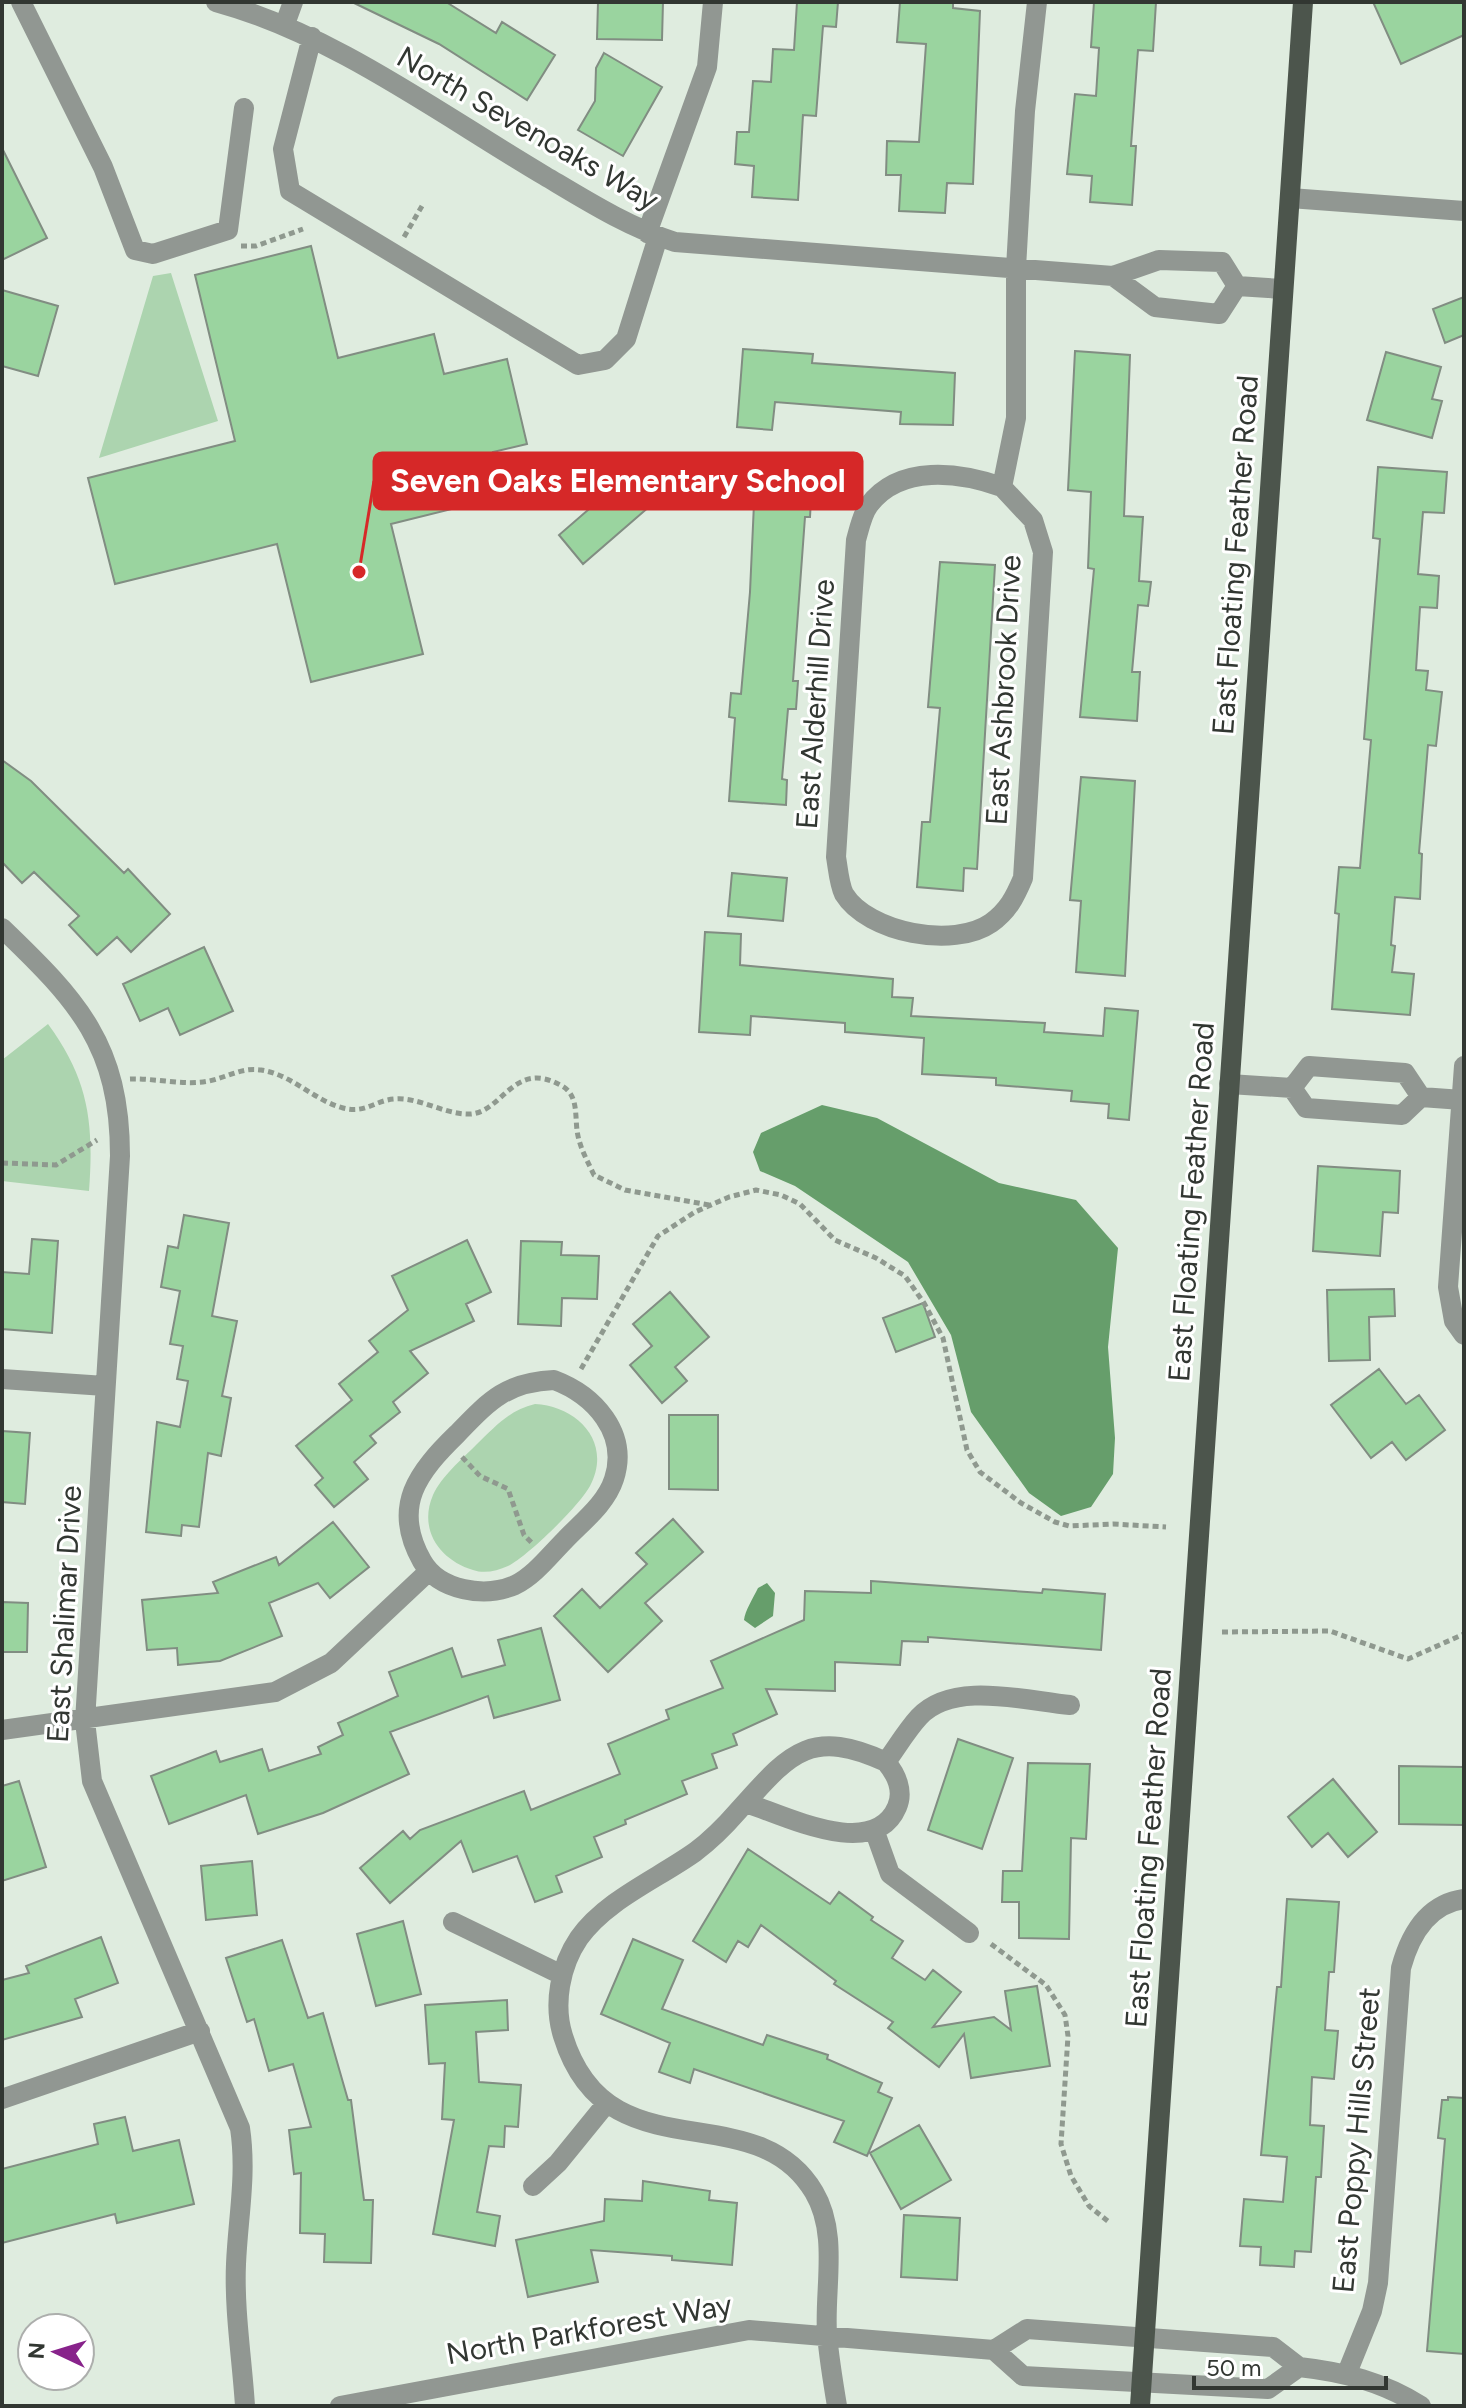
<svg xmlns="http://www.w3.org/2000/svg" width="1466" height="2408" font-family="Figtree,sans-serif">
<style>
.green{fill:#acd4af}
.water{fill:#669e6b}
.building{fill:#9ad49f;stroke:#818d82;stroke-width:2}
.lines{fill:none;stroke-linecap:round;stroke-linejoin:round}
.path{stroke:#8f998f;stroke-width:5;stroke-dasharray:6 4;stroke-linecap:butt}
.minor{stroke:#919792;stroke-width:20}
.major{stroke:#4c554c;stroke-width:20}
.labels{text-anchor:middle;dominant-baseline:central;stroke-width:6;stroke-linejoin:round;paint-order:stroke}
.street-label{font-size:30px;fill:#323732;stroke:#fff}
.leader{fill:none;stroke:#d62828;stroke-width:3}
.callout-dot{fill:#d62828;stroke:#fff;stroke-width:3}
.callout{fill:#d62828;stroke:#d62828;stroke-width:3}
.callout-label{font-size:32px;text-anchor:middle;font-weight:bold;fill:#fff}
</style>
<rect width="100%" height="100%" fill="#dfecdf"/>
<path class="green" d="M 171,273 L 218,421 L 99,458 L 153,276 Z
M 48,1024 C 89,1080 94,1123 89,1191 L 2,1181 L 2,1060 Z
M 535,1404 C 577,1406 613,1442 590,1486 C 580,1505 527,1557 508,1566 C 497,1571 484,1574 473,1570 C 440,1560 418,1530 433,1495 C 441,1477 462,1459 476,1445 C 495,1427 509,1410 535,1404 Z"/>
<path class="water" d="M 822,1105 L 877,1118 L 999,1183 L 1076,1200 L 1118,1248 L 1108,1347 L 1115,1438 L 1113,1474 L 1091,1507 L 1061,1516 L 1029,1493 L 971,1412 L 951,1335 L 908,1262 L 795,1186 L 760,1171 L 753,1152 L 761,1133 Z
M 767,1583 L 775,1593 L 773,1616 L 755,1628 L 744,1620 C 745,1611 753,1598 758,1588 Z"/>
<path class="building" d="M 352,2 L 446,2 L 496,33 L 502,22 L 555,55 L 527,100 L 439,44 Z
M 598,2 L 663,2 L 662,40 L 597,39 Z
M 797,2 L 838,2 L 836,27 L 823,26 L 816,116 L 803,115 L 798,200 L 752,197 L 754,166 L 735,164 L 737,132 L 749,132 L 753,81 L 771,82 L 773,49 L 794,50 Z
M 900,2 L 953,2 L 953,8 L 980,11 L 973,184 L 947,183 L 945,213 L 899,211 L 901,175 L 886,175 L 887,141 L 919,142 L 926,44 L 897,42 Z
M 1094,2 L 1156,2 L 1153,51 L 1138,50 L 1131,146 L 1136,146 L 1132,205 L 1090,202 L 1092,176 L 1067,174 L 1075,94 L 1096,96 L 1099,48 L 1091,47 Z
M 1373,2 L 1464,2 L 1464,35 L 1401,64 Z
M 604,53 L 662,87 L 623,156 L 578,130 L 595,101 L 596,68 Z
M 2,148 L 47,238 L 2,260 Z
M 311,246 L 338,358 L 434,334 L 444,374 L 507,359 L 527,444 L 493,452 L 504,496 L 391,524 L 423,654 L 311,682 L 277,544 L 115,584 L 88,478 L 235,441 L 195,275 Z
M 2,290 L 58,306 L 38,376 L 2,366 Z
M 1464,297 L 1464,335 L 1445,343 L 1433,309 Z
M 743,349 L 813,354 L 812,363 L 955,373 L 953,425 L 900,424 L 901,412 L 775,402 L 772,430 L 737,427 Z
M 1075,351 L 1130,355 L 1124,516 L 1143,517 L 1139,581 L 1151,582 L 1148,606 L 1138,605 L 1132,672 L 1140,672 L 1137,721 L 1080,717 L 1094,569 L 1088,568 L 1091,492 L 1068,490 Z
M 1386,352 L 1441,367 L 1432,399 L 1442,401 L 1432,438 L 1367,420 Z
M 756,459 L 813,463 L 810,517 L 805,517 L 793,681 L 798,681 L 796,709 L 788,709 L 782,779 L 787,780 L 786,805 L 729,801 L 735,718 L 729,717 L 731,693 L 741,694 L 750,592 Z
M 1378,467 L 1447,472 L 1444,513 L 1423,512 L 1418,574 L 1439,576 L 1437,608 L 1420,607 L 1416,670 L 1428,671 L 1426,690 L 1442,692 L 1436,746 L 1428,745 L 1419,853 L 1422,854 L 1420,899 L 1395,897 L 1391,945 L 1395,946 L 1392,972 L 1414,974 L 1410,1015 L 1332,1009 L 1339,914 L 1335,913 L 1339,867 L 1360,868 L 1371,740 L 1364,739 L 1380,539 L 1373,538 Z
M 625,478 L 650,506 L 583,564 L 559,535 Z
M 940,562 L 995,565 L 977,869 L 964,868 L 963,891 L 917,887 L 922,822 L 930,822 L 940,708 L 928,707 Z
M 2,760 L 31,781 L 124,873 L 128,869 L 170,914 L 131,952 L 117,937 L 97,955 L 69,925 L 79,916 L 34,872 L 22,883 L 2,862 Z
M 1081,777 L 1135,781 L 1125,976 L 1076,972 L 1081,901 L 1070,900 Z
M 732,873 L 787,878 L 783,921 L 728,916 Z
M 705,932 L 741,934 L 740,965 L 893,979 L 892,997 L 913,998 L 911,1016 L 1045,1023 L 1044,1032 L 1103,1036 L 1105,1008 L 1138,1011 L 1129,1120 L 1108,1118 L 1109,1104 L 1071,1101 L 1072,1091 L 996,1085 L 996,1078 L 922,1074 L 924,1038 L 845,1032 L 845,1023 L 751,1016 L 750,1035 L 699,1032 Z
M 204,947 L 233,1011 L 180,1035 L 168,1008 L 140,1021 L 123,984 Z
M 1318,1166 L 1400,1171 L 1398,1213 L 1383,1212 L 1380,1256 L 1313,1251 Z
M 184,1215 L 229,1223 L 212,1316 L 237,1321 L 222,1396 L 231,1398 L 221,1456 L 208,1453 L 199,1527 L 182,1525 L 181,1536 L 146,1532 L 157,1422 L 180,1427 L 188,1381 L 177,1379 L 183,1346 L 170,1344 L 180,1291 L 161,1287 L 168,1246 L 178,1248 Z
M 32,1239 L 58,1241 L 52,1333 L 2,1329 L 2,1272 L 29,1274 Z
M 467,1240 L 491,1292 L 466,1304 L 474,1321 L 410,1351 L 428,1373 L 393,1402 L 400,1412 L 370,1436 L 376,1443 L 354,1462 L 368,1479 L 334,1507 L 315,1485 L 323,1478 L 296,1446 L 352,1400 L 339,1384 L 378,1352 L 369,1341 L 408,1310 L 392,1276 Z
M 521,1241 L 562,1242 L 561,1255 L 599,1256 L 597,1299 L 562,1298 L 561,1326 L 518,1324 Z
M 1394,1289 L 1395,1316 L 1369,1317 L 1370,1360 L 1329,1361 L 1327,1290 Z
M 670,1292 L 709,1337 L 675,1367 L 687,1381 L 662,1403 L 630,1365 L 652,1346 L 633,1324 Z
M 923,1303 L 935,1337 L 896,1352 L 883,1318 Z
M 1379,1369 L 1406,1404 L 1419,1395 L 1445,1430 L 1406,1460 L 1392,1442 L 1371,1458 L 1331,1405 Z
M 669,1415 L 718,1415 L 718,1490 L 669,1489 Z
M 2,1431 L 30,1433 L 25,1504 L 2,1502 Z
M 673,1519 L 703,1552 L 645,1603 L 662,1621 L 608,1672 L 554,1616 L 582,1589 L 600,1608 L 647,1564 L 636,1553 Z
M 333,1522 L 369,1567 L 330,1598 L 318,1583 L 269,1603 L 282,1636 L 220,1661 L 178,1665 L 177,1648 L 147,1650 L 142,1600 L 218,1593 L 213,1582 L 276,1557 L 279,1565 Z
M 871,1581 L 1042,1593 L 1043,1589 L 1105,1594 L 1101,1650 L 928,1637 L 928,1642 L 902,1641 L 900,1665 L 835,1662 L 835,1691 L 766,1689 L 777,1714 L 733,1734 L 737,1745 L 712,1754 L 717,1768 L 682,1781 L 687,1794 L 625,1820 L 626,1824 L 594,1837 L 602,1857 L 556,1876 L 562,1892 L 535,1902 L 517,1856 L 473,1872 L 461,1841 L 390,1903 L 360,1868 L 403,1831 L 410,1839 L 420,1830 L 524,1791 L 531,1810 L 620,1774 L 608,1744 L 669,1719 L 666,1710 L 723,1688 L 711,1661 L 804,1620 L 805,1591 L 871,1593 Z
M 2,1602 L 28,1603 L 27,1652 L 2,1652 Z
M 541,1628 L 560,1700 L 494,1718 L 488,1696 L 390,1732 L 409,1774 L 323,1813 L 258,1834 L 246,1795 L 169,1824 L 151,1776 L 216,1751 L 220,1762 L 262,1749 L 269,1771 L 321,1754 L 318,1747 L 343,1735 L 338,1723 L 398,1696 L 389,1672 L 452,1648 L 462,1677 L 505,1665 L 498,1640 Z
M 958,1739 L 1013,1758 L 982,1849 L 928,1830 Z
M 1028,1763 L 1090,1764 L 1086,1839 L 1071,1838 L 1069,1939 L 1019,1938 L 1019,1902 L 1002,1902 L 1003,1871 L 1022,1871 Z
M 1399,1766 L 1464,1767 L 1464,1825 L 1399,1824 Z
M 1333,1779 L 1377,1832 L 1348,1857 L 1328,1833 L 1312,1847 L 1288,1817 Z
M 19,1781 L 46,1867 L 2,1881 L 2,1786 Z
M 748,1849 L 830,1904 L 839,1892 L 873,1917 L 871,1920 L 903,1941 L 892,1958 L 925,1980 L 933,1970 L 961,1992 L 933,2027 L 994,2017 L 1011,2030 L 1005,1991 L 1037,1986 L 1050,2066 L 971,2078 L 964,2034 L 939,2067 L 888,2028 L 893,2022 L 834,1984 L 836,1981 L 761,1925 L 748,1947 L 738,1941 L 726,1962 L 693,1941 Z
M 252,1861 L 257,1915 L 206,1920 L 201,1866 Z
M 1287,1899 L 1339,1902 L 1334,1972 L 1329,1972 L 1325,2030 L 1338,2031 L 1334,2079 L 1312,2077 L 1310,2125 L 1324,2126 L 1321,2177 L 1316,2177 L 1311,2252 L 1295,2251 L 1294,2267 L 1260,2265 L 1261,2247 L 1240,2246 L 1244,2199 L 1283,2202 L 1287,2157 L 1261,2155 L 1277,1987 L 1281,1987 Z
M 403,1921 L 421,1994 L 376,2006 L 357,1934 Z
M 101,1937 L 118,1983 L 75,1999 L 82,2017 L 2,2040 L 2,1980 L 29,1973 L 26,1966 Z
M 633,1939 L 683,1960 L 662,2009 L 763,2045 L 767,2035 L 828,2055 L 827,2059 L 882,2083 L 878,2092 L 892,2098 L 867,2156 L 834,2142 L 844,2121 L 694,2069 L 690,2083 L 659,2072 L 670,2043 L 601,2014 Z
M 282,1940 L 308,2018 L 323,2013 L 348,2100 L 351,2100 L 364,2200 L 373,2200 L 371,2263 L 324,2262 L 325,2234 L 300,2233 L 301,2173 L 294,2174 L 289,2130 L 311,2127 L 293,2064 L 269,2071 L 254,2019 L 247,2022 L 226,1958 Z
M 507,2000 L 508,2030 L 476,2032 L 479,2082 L 521,2085 L 518,2127 L 505,2126 L 504,2147 L 489,2146 L 477,2212 L 500,2216 L 495,2246 L 433,2234 L 454,2120 L 442,2119 L 445,2063 L 429,2064 L 425,2005 Z
M 1448,2097 L 1464,2098 L 1464,2354 L 1427,2351 L 1445,2139 L 1438,2138 L 1442,2100 L 1448,2100 Z
M 125,2117 L 133,2151 L 179,2140 L 194,2204 L 117,2223 L 115,2214 L 2,2243 L 2,2169 L 98,2144 L 94,2124 Z
M 919,2125 L 951,2180 L 901,2209 L 870,2153 Z
M 643,2181 L 710,2191 L 709,2200 L 737,2203 L 732,2265 L 672,2260 L 672,2256 L 591,2250 L 598,2282 L 528,2297 L 516,2240 L 604,2221 L 605,2199 L 642,2201 Z
M 904,2215 L 960,2218 L 957,2280 L 901,2277 Z"/>
<g class="lines">
<path class="path" d="M 404,237 L 422,206
M 241,246 L 256,246 L 303,229
M 130,1079 C 155,1078 185,1086 209,1081 C 228,1077 242,1067 261,1070 C 293,1075 313,1100 343,1108 C 366,1114 375,1100 395,1099 C 418,1097 442,1113 466,1114 C 502,1117 512,1057 562,1086 C 580,1096 574,1119 578,1136 C 581,1150 588,1162 594,1175 L 625,1190 L 709,1205
M 2,1163 L 56,1165 L 97,1140
M 581,1369 L 658,1236 L 695,1212 L 729,1197 L 756,1190 L 781,1195 L 800,1204 L 835,1240 L 876,1258 L 905,1276 L 924,1303 L 943,1338 L 967,1450 L 980,1472 L 1021,1503 L 1055,1522 L 1069,1526 L 1113,1524 L 1166,1527
M 462,1457 L 480,1476 L 508,1489 L 524,1535 L 532,1543
M 1222,1632 L 1330,1631 L 1408,1659 L 1464,1634
M 991,1944 L 1046,1985 L 1065,2015 L 1068,2036 L 1061,2144 L 1071,2176 L 1089,2206 L 1109,2222"/>
<path class="minor" d="M 21,2 L 103,167 L 135,250 L 153,254 L 228,230 L 244,108
M 216,2 C 333,34 440,114 545,176 C 587,201 628,227 675,242 L 1113,276
M 285,24 L 293,2
M 312,37 L 283,149 L 290,191 L 578,365 L 605,360 L 626,339 L 658,237
M 1290,198 L 1464,211
M 647,233 L 707,67 L 713,2
M 1159,260 L 1222,262 L 1237,286 L 1219,314 L 1155,307 L 1113,276 Z
M 1237,286 L 1283,289
M 1002,487 C 959,472 900,464 869,505 C 862,514 859,530 856,540 L 836,857 C 838,868 839,884 844,894 C 868,933 954,949 991,923 C 1008,911 1015,897 1023,878 L 1043,552 L 1033,520 L 1002,487 L 1016,418 L 1016,268 L 1025,111 L 1037,2
M 2,928 C 78,1001 120,1045 120,1156 L 85,1721 L 92,1781 L 240,2128 C 247,2175 238,2217 236,2264 C 234,2310 242,2359 245,2406
M 1464,1066 L 1448,1287 L 1454,1321 L 1464,1335
M 1229,1084 L 1292,1088
M 1421,1097 L 1405,1073 L 1309,1066 L 1292,1088 L 1306,1108 L 1402,1115 L 1421,1097 L 1462,1100
M 2,1379 L 105,1386
M 554,1380 C 594,1395 629,1433 614,1479 C 606,1504 582,1522 565,1540 C 550,1555 534,1576 515,1585 C 485,1598 439,1591 422,1561 C 391,1506 418,1472 457,1434 C 489,1401 506,1382 554,1380 Z
M 2,1730 L 275,1692 L 331,1663 L 428,1572
M 886,1762 C 897,1747 907,1730 919,1717 C 953,1680 1026,1701 1070,1705
M 746,1803 C 786,1816 874,1861 897,1807 C 904,1791 896,1774 886,1762 C 808,1726 788,1756 738,1811 C 725,1826 711,1840 695,1852 C 657,1879 606,1900 579,1938 C 560,1966 553,2004 563,2036 C 607,2179 754,2091 814,2192 C 839,2234 824,2288 827,2334 C 829,2358 833,2382 837,2406
M 875,1832 L 890,1874 L 969,1933
M 453,1922 L 562,1975
M 2,2099 L 200,2031
M 533,2186 L 558,2163 L 606,2104
M 1299,2367 C 1344,2372 1383,2382 1421,2406
M 1347,2373 L 1372,2311 L 1378,2283 L 1401,1968 C 1410,1935 1427,1904 1464,1899
M 340,2406 L 749,2330 L 994,2350 L 1023,2376 L 1268,2389 L 1299,2367 L 1273,2347 L 1027,2329 L 994,2350"/>
<path class="major" d="M 1140,2406 L 1303,2"/>
</g>
<g class="labels">
<g class="street-label">
<text transform="translate(528 128) rotate(30)">North Sevenoaks Way</text>
<text transform="translate(1235 555) rotate(-86)">East Floating Feather Road</text>
<text transform="translate(1003 690) rotate(-87)">East Ashbrook Drive</text>
<text transform="translate(815 704) rotate(-86)">East Alderhill Drive</text>
<text transform="translate(1191 1202) rotate(-86)">East Floating Feather Road</text>
<text transform="translate(64 1614) rotate(-87)">East Shalimar Drive</text>
<text transform="translate(1148 1848) rotate(-86)">East Floating Feather Road</text>
<text transform="translate(1356 2140) rotate(-85)">East Poppy Hills Street</text>
<text transform="translate(589 2329) rotate(-10)">North Parkforest Way</text>
</g>
</g>
<path class="leader" d="M359 572L374 481"/>
<circle class="callout-dot" cx="359" cy="572" r="8"/>
<rect class="callout" x="374" y="453" width="488" height="56" rx="8"/>
<g class="callout-label">
<text x="618" y="492">Seven Oaks Elementary School</text>
</g>
<rect width="1466" height="2408" fill="none" stroke="#323732" stroke-width="8"/>
<g transform="translate(56 2352) rotate(274)"><circle r="38" fill="#ffffff" stroke="#adafad" stroke-width="2"/>
<path d="M0-6L14 30L0 20L-14 30Z" fill="#88238b"/>
<text y="-12" font-size="22" font-weight="bold" text-anchor="middle" fill="#323732">N</text>
</g>
<path d="M1194 2376v12h192v-12" fill="none" stroke="#323732" stroke-width="4"/>
<text x="1206" y="2376" font-size="24" fill="#323732" stroke="#ffffff" stroke-width="6" paint-order="stroke">50 m</text>
</svg>
